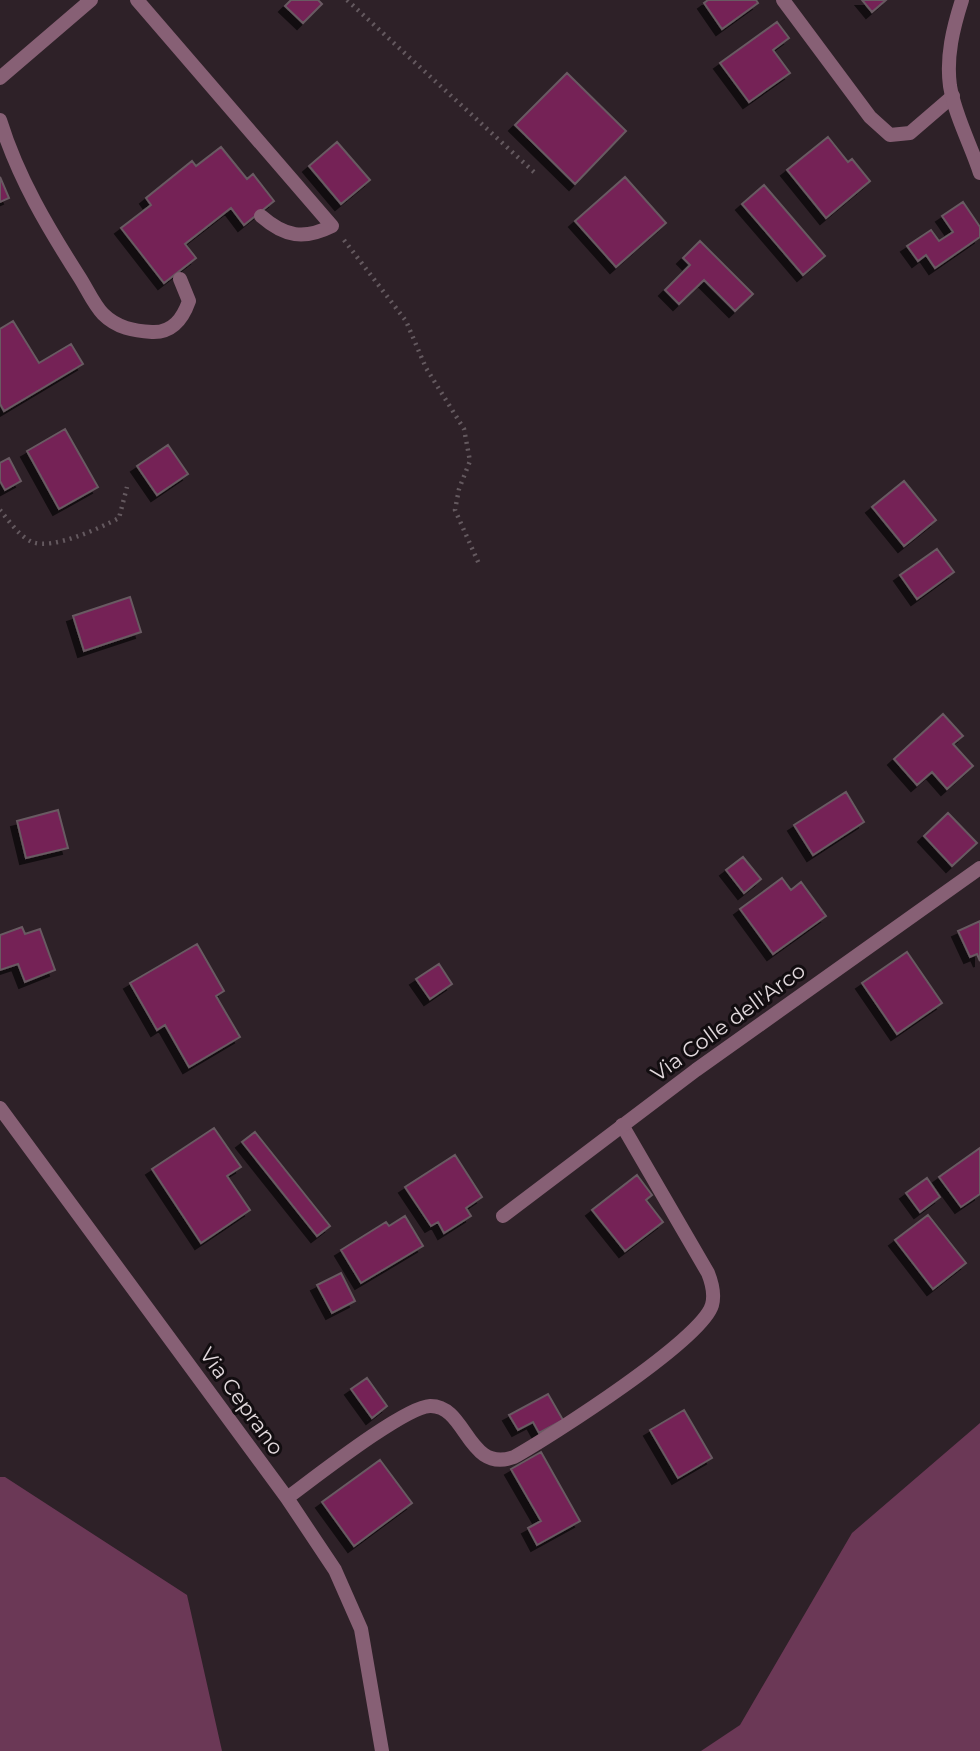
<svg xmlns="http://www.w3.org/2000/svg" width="980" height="1751" font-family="Montserrat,sans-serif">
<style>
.green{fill:#6b3856}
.building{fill:#742257;stroke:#695a62;stroke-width:2;filter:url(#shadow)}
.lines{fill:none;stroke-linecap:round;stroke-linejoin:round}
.path{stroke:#64595f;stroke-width:4.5;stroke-dasharray:2 5;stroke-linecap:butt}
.service{stroke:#876075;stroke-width:14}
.minor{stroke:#876075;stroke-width:14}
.tertiary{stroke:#876075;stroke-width:14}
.labels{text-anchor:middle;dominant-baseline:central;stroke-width:6;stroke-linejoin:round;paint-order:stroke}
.street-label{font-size:21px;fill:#e2d9dd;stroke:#120d10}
</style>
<defs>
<filter id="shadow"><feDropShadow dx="-6" dy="6" stdDeviation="0" flood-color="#0009"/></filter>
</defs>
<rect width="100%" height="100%" fill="#2e2128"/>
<path class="green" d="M 980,1423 L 980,1751 L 701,1751 L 740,1725 L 852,1533 Z
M 0,1477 L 5,1477 L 187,1595 L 222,1751 L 0,1751 Z"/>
<path class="building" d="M 291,0 L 318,0 L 322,4 L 303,23 L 285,6 Z
M 708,0 L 756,0 L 758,3 L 722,29 L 704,3 Z
M 862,0 L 886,0 L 872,12 Z
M 777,22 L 789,38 L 773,50 L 790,73 L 749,102 L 720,63 Z
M 567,73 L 626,131 L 575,184 L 515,125 Z
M 828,137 L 848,162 L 852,159 L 870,181 L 826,218 L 787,170 Z
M 337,142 L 370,180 L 341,204 L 309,166 Z
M 221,147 L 247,179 L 253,174 L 274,201 L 244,225 L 231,208 L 185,244 L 196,258 L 164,283 L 121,228 L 151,205 L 146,198 L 192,161 L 196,166 Z
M 0,177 L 9,198 L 0,202 Z
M 625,177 L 666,223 L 616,267 L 575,221 Z
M 764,185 L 825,256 L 803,275 L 742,204 Z
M 963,202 L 980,227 L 980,237 L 935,268 L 926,255 L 918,261 L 907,246 L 931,230 L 939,241 L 953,232 L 942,216 Z
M 700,241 L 753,294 L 735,311 L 704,280 L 679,304 L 665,290 L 690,265 L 683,258 Z
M 13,321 L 39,363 L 71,344 L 83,364 L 4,411 L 0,404 L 0,329 Z
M 65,429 L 98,487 L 59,509 L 27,451 Z
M 168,445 L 188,474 L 157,495 L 137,466 Z
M 9,458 L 21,481 L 5,490 L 0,481 L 0,463 Z
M 904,481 L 936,520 L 904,546 L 872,507 Z
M 937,549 L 954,572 L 917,599 L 900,575 Z
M 130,597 L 141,632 L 84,651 L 73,616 Z
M 943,714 L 963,736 L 953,744 L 973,766 L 947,789 L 932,772 L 917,785 L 894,759 Z
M 846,792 L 864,822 L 813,855 L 794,825 Z
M 58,810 L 68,848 L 26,858 L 17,821 Z
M 948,813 L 977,843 L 952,866 L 924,836 Z
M 743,857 L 761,879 L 744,893 L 726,870 Z
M 782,878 L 791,890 L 801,882 L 826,916 L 773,954 L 740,909 Z
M 980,921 L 980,961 L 977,954 L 970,957 L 958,931 Z
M 22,927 L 25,934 L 40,929 L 55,970 L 25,982 L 18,964 L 0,970 L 0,935 Z
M 197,944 L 224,991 L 216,996 L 240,1037 L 189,1067 L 165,1025 L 157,1030 L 130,983 Z
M 907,952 L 942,1003 L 897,1034 L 862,983 Z
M 439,964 L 452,984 L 430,999 L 416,979 Z
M 214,1128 L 241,1167 L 227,1176 L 250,1210 L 201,1243 L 152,1169 Z
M 255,1132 L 330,1226 L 317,1236 L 242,1142 Z
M 980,1148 L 980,1194 L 961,1207 L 939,1177 Z
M 455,1155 L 482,1197 L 466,1208 L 471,1216 L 444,1233 L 438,1222 L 431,1226 L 405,1187 Z
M 637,1175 L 652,1195 L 646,1200 L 663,1222 L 625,1251 L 592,1210 Z
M 927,1178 L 940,1197 L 920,1212 L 906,1193 Z
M 928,1215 L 966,1263 L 933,1289 L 895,1240 Z
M 405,1216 L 423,1246 L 361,1283 L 341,1250 L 386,1222 L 389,1226 Z
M 341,1273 L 355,1301 L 332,1313 L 317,1285 Z
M 367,1378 L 387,1406 L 372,1418 L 351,1389 Z
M 548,1394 L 563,1420 L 539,1433 L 533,1422 L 518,1430 L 509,1415 Z
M 684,1410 L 712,1458 L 678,1478 L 650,1430 Z
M 541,1452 L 580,1521 L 537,1545 L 528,1528 L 541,1521 L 511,1469 Z
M 380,1460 L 412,1503 L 354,1546 L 322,1502 Z"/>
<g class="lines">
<path class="path" d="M 347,0 L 535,173
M 344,240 L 406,321 L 426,368 L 464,429 L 470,461 L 459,489 L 455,510 L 479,564
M 0,510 C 9,521 19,536 32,542 C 53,550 100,528 119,518 L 127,487"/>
<path class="service" d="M 137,0 L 332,226 C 304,240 285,237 261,216
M 783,0 L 870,117 L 890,135 L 910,133 L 953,96
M 0,120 C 18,178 48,228 80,278 C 87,289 94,305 103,314 C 117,328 134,331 152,332 C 173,333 183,318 189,301 L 180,279
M 0,1108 L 287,1498 L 335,1570 L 361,1629 L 382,1751
M 287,1498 C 313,1479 404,1407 430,1406 C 467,1405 467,1474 514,1457 C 551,1436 702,1340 712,1305 C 715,1294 712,1283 708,1273 L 622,1125"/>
<path class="minor" d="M 962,0 C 953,28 946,57 950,86 C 955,116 971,145 980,173
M 503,1216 L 696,1070 L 980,868"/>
<path class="tertiary" d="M 0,78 L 91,0"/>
</g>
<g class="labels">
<g class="street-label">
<text transform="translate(728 1022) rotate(-36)">Via Colle dell'Arco</text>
<text transform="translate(242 1401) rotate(54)">Via Ceprano</text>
</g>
</g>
</svg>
